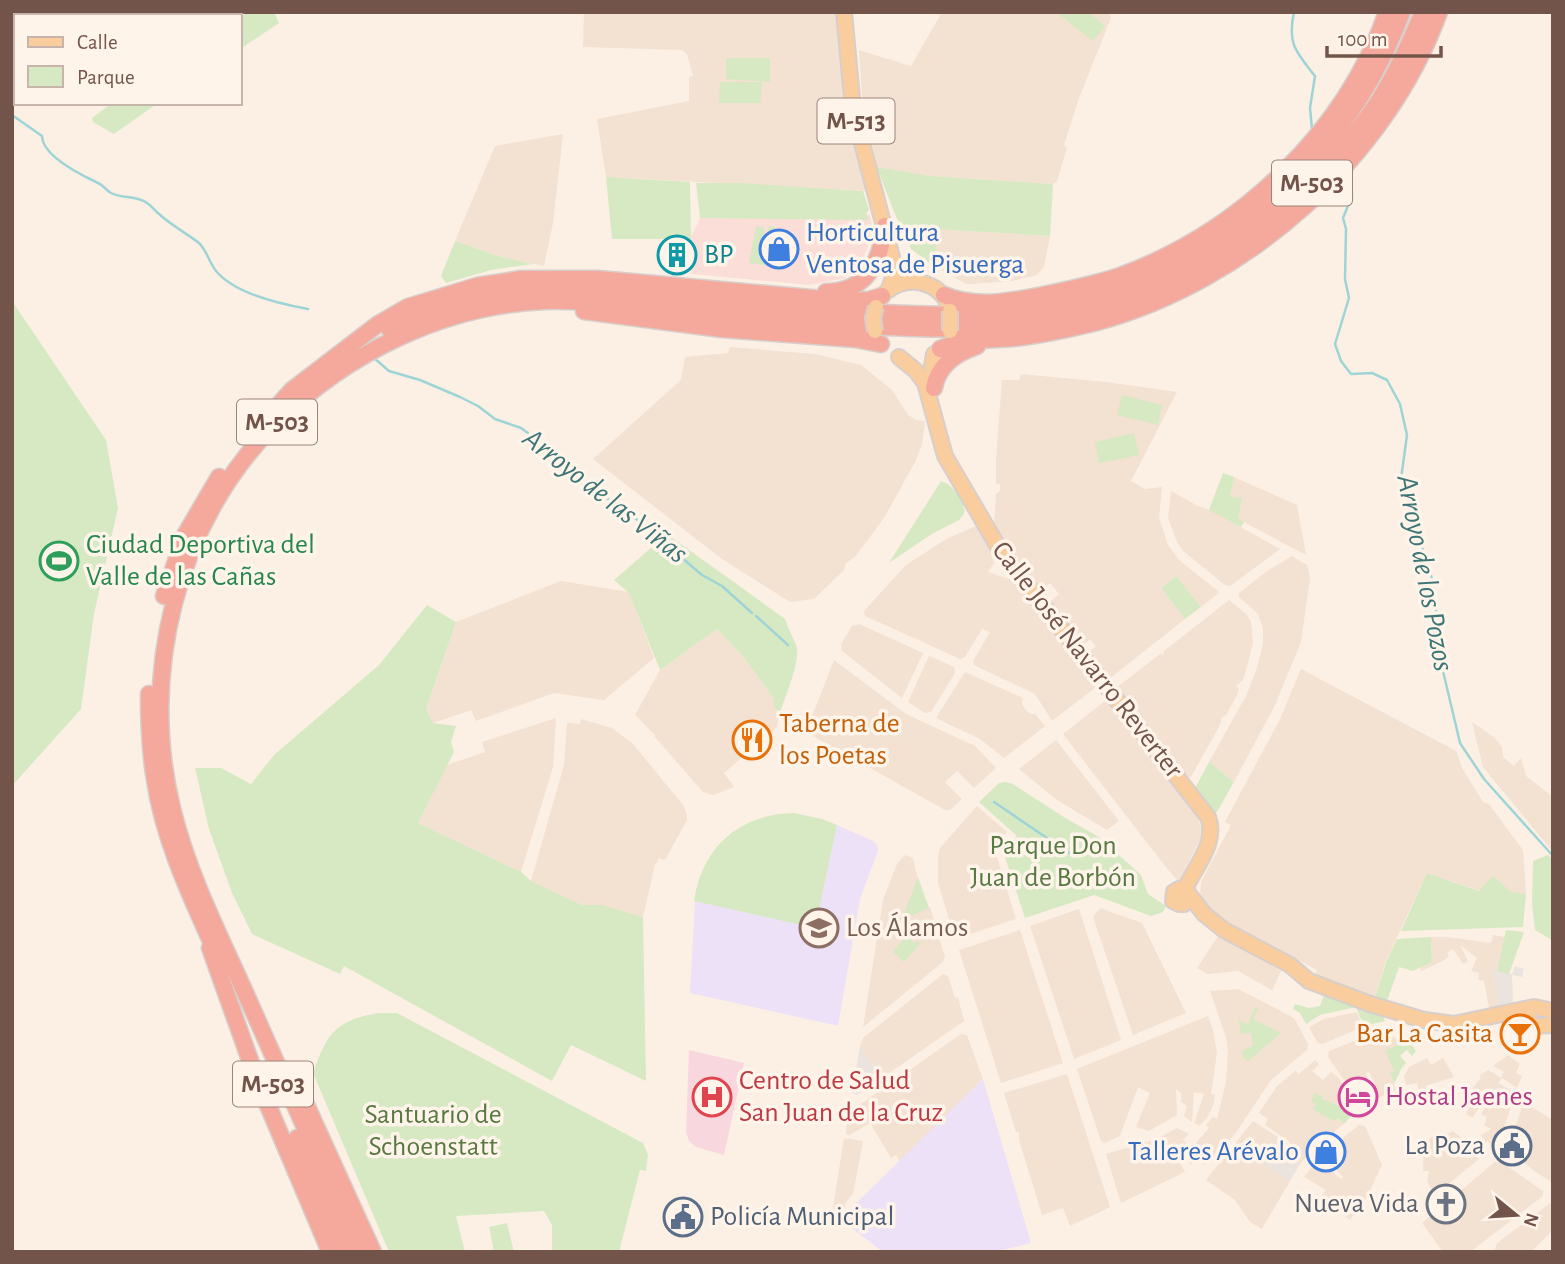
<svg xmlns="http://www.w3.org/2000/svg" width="1565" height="1264" font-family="'Alegreya Sans',sans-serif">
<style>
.residential{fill:#f3e1d2}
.commercial{fill:#fcded8}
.industrial{fill:#ebe3de}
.education{fill:#ede1f8}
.medical{fill:#f9d7df}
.green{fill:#d6e9c3}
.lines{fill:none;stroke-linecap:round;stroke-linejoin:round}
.stream{stroke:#9fd4d6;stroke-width:2.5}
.major-casing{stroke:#d8cfcc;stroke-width:18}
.highway-casing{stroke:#d8cfcc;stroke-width:19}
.major{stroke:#f9cd9d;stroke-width:14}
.highway{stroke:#f5a99c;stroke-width:16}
.major-bridge-casing{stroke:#d8cfcc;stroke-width:18;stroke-linecap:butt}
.major-bridge{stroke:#f9cd9d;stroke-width:14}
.labels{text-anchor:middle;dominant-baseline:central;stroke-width:7;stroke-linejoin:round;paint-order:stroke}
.shield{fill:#fff4ea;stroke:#9d847a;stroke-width:2}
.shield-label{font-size:26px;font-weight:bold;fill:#73544a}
.shop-label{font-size:28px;fill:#366cbe;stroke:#fff4ea;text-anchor:start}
.culture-label{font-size:28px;fill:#0d838f;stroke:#fff4ea;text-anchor:start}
.leisure-label{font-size:28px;fill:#27864d;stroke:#fff4ea;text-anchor:start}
.street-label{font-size:28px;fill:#73544a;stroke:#fff4ea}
.food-label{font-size:28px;fill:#c56008;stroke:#fff4ea;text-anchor:start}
.park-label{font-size:28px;fill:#587942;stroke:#fff4ea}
.education-label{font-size:28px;fill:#785e54;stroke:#fff4ea;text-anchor:start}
.health-label{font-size:28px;fill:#be3a42;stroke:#fff4ea;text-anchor:start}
.hotel-label{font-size:28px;fill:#b23c85;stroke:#fff4ea;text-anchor:start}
.service-label{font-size:28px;fill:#4e5e75;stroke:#fff4ea;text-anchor:end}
.worship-label{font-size:28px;fill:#5b616d;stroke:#fff4ea;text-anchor:end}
.water-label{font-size:30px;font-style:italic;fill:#3e7678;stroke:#fff4ea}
</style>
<rect width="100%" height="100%" fill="#fcf0e4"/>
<path class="residential" d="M 584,12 L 836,12 L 845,108 L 868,191 L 606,177 L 597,119 L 689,101 L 689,77 L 693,76 L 687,54 L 682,50 L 583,47 Z
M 942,12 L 1109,12 L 1111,18 L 1079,98 L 1064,145 L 1067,148 L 1057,181 L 1053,184 L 930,176 L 877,167 L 862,96 L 859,50 L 911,66 Z
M 563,134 L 553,223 L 544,266 L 498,256 L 455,241 L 495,146 Z
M 931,229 L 1050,236 L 1044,267 L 1037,275 L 1012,281 L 971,284 L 966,284 L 941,270 Z
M 730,347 L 815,354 L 861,365 L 892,390 L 908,415 L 916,420 L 925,421 L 922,445 L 915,462 L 884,518 L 855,557 L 846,563 L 844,570 L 814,599 L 790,602 L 722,559 L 593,459 L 681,380 L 685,357 L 728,353 Z
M 1021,374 L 1106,382 L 1177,392 L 1131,481 L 1145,489 L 1162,487 L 1159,518 L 1168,545 L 1179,560 L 1218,591 L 1219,593 L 1201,607 L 1176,576 L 1161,588 L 1185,619 L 1109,679 L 1088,652 L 1096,646 L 1090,639 L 1083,646 L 1049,603 L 1059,594 L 1050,583 L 1041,591 L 998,537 L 994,525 L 996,494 L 1000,491 L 1000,484 L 996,484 L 996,459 L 1002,380 L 1019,380 Z
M 1234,477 L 1297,505 L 1306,555 L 1238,519 L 1230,497 Z
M 1171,491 L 1198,506 L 1214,512 L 1280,549 L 1230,586 L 1225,585 L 1183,551 L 1177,542 L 1168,518 Z
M 976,526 L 980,528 L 991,549 L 994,563 L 988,572 L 1019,582 L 1100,684 L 1052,721 L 1035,694 L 974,665 L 973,661 L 990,632 L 982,629 L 965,657 L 960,659 L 865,616 L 864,611 L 906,565 L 948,538 Z
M 1292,556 L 1307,565 L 1310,578 L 1301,642 L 1275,705 L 1234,782 L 1209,762 L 1246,696 L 1257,668 L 1263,643 L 1263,629 L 1258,614 L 1239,597 L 1239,593 L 1267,571 Z
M 561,581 L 629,592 L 654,658 L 604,700 L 554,693 L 476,721 L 471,710 L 433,723 L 426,709 L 456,622 Z
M 1229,600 L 1247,615 L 1251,622 L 1253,643 L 1247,667 L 1243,680 L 1236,686 L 1239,689 L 1237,695 L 1226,715 L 1222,717 L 1220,725 L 1191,777 L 1183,777 L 1147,730 L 1145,722 L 1140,721 L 1116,688 L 1160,654 L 1163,655 L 1164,651 Z
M 859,624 L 923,653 L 902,698 L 842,651 L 841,644 L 852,626 Z
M 717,629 L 742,655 L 774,699 L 774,707 L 780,713 L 777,727 L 724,773 L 734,787 L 713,795 L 703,792 L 654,736 L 655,735 L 635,715 L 660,670 Z
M 929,656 L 954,667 L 955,673 L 931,712 L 925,713 L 908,702 Z
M 834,660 L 906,714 L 975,746 L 996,768 L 974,788 L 957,771 L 945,782 L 962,799 L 950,810 L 945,810 L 806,732 Z
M 1301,669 L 1456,751 L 1462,768 L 1483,802 L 1489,804 L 1523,850 L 1526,894 L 1480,891 L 1427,873 L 1385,963 L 1375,998 L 1313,979 L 1317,970 L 1224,921 L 1212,911 L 1200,896 L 1201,882 L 1231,825 L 1225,822 L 1280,719 Z
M 965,672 L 1023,698 L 1022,704 L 1025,709 L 1030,714 L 1035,714 L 1045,726 L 1004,758 L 980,739 L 936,718 Z
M 1110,697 L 1143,741 L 1140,745 L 1143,748 L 1147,745 L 1202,820 L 1199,822 L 1202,830 L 1200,840 L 1179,882 L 1165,866 L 1063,734 Z
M 556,718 L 553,767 L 521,872 L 418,823 L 447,765 L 485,752 L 482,742 Z
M 581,719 L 612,728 L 633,744 L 683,805 L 687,815 L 687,820 L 665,860 L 659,858 L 655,865 L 643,917 L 602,905 L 582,905 L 531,881 L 564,765 L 567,723 L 580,724 Z
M 1472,722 L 1494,737 L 1502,747 L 1503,757 L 1514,766 L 1521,758 L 1526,776 L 1553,797 L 1553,852 L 1483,767 Z
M 1056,740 L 1119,821 L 1107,830 L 1057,800 L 1019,769 Z
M 977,806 L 1007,832 L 997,843 L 995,851 L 1016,919 L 955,939 L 938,883 L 938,856 L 940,848 Z
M 905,855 L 913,858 L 918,880 L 903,916 L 899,919 L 893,917 L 913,943 L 897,921 L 930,907 L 945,957 L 943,962 L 863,1027 L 883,900 L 897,864 Z
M 1100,908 L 1142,923 L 1186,1013 L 1133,1035 L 1093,917 Z
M 1079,909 L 1121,1040 L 1074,1059 L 1030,926 Z
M 1020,930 L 1063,1063 L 1001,1083 L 959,950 Z
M 1493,935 L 1505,937 L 1497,971 L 1493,970 L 1499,1006 L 1489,1008 L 1484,981 L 1478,980 L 1479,973 L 1471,971 L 1477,958 L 1460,945 L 1468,961 L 1463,964 L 1453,949 L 1447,953 L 1449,956 L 1443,961 L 1421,971 L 1420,968 L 1432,962 L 1431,937 L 1447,937 L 1491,943 Z
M 1218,936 L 1281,971 L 1272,990 L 1238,971 L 1208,974 L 1197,968 Z
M 943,974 L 948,976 L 955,998 L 958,997 L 964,1021 L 882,1078 L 860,1046 L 863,1038 Z
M 1238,989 L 1294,1018 L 1308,1044 L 1307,1050 L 1271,1080 L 1235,1134 L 1212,1159 L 1204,1165 L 1198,1159 L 1191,1165 L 1189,1161 L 1195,1144 L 1209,1128 L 1206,1125 L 1213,1117 L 1217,1119 L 1226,1082 L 1228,1052 L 1226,1037 L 1210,991 Z
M 1357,1012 L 1363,1027 L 1322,1044 L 1317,1042 L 1309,1027 L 1324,1019 Z
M 1208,1016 L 1213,1030 L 1217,1053 L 1211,1094 L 1215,1095 L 1214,1103 L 1207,1118 L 1199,1126 L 1194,1123 L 1204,1094 L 1194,1092 L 1192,1122 L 1184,1116 L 1187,1106 L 1181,1102 L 1181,1093 L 1176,1089 L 1177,1115 L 1149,1131 L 1136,1127 L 1150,1093 L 1138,1087 L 1120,1136 L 1104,1143 L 1101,1141 L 1077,1069 Z
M 1377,1032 L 1399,1039 L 1395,1043 L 1397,1046 L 1391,1048 L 1394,1072 L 1390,1073 L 1396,1090 L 1373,1100 L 1371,1095 L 1373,1093 L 1368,1087 L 1375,1084 L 1369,1072 L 1366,1073 L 1367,1079 L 1351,1090 L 1328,1057 L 1329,1051 Z
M 961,1034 L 967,1035 L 983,1079 L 900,1162 L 896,1155 L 891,1158 L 870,1123 L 849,1135 L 846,1134 L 848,1113 Z
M 1508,1055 L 1520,1064 L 1516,1073 L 1522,1076 L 1517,1088 L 1502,1078 L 1498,1083 L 1516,1093 L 1499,1141 L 1496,1144 L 1488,1137 L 1494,1145 L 1492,1147 L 1488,1141 L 1485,1143 L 1481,1135 L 1491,1129 L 1484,1125 L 1487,1117 L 1481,1114 L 1486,1107 L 1481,1105 L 1472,1118 L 1466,1114 L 1469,1108 L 1461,1102 L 1481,1078 L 1479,1076 L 1488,1070 L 1501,1078 L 1504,1072 L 1493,1066 Z
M 1427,1058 L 1431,1065 L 1443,1058 L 1454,1077 L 1425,1086 L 1426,1089 L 1419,1091 L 1417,1083 L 1406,1085 L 1404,1076 L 1409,1067 Z
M 1315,1060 L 1319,1064 L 1312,1071 L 1323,1080 L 1331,1072 L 1338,1077 L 1358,1108 L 1352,1115 L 1322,1099 L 1316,1104 L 1312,1109 L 1337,1118 L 1344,1124 L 1312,1150 L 1300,1164 L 1283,1154 L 1290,1142 L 1265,1125 L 1268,1119 L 1259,1113 L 1277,1086 L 1295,1071 L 1299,1074 Z
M 1067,1074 L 1110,1207 L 1070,1226 L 1063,1208 L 1042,1215 L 1019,1140 L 1019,1132 L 1016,1132 L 1004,1093 Z
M 1524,1102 L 1553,1120 L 1553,1183 L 1534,1171 L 1508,1147 Z
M 1253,1121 L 1287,1143 L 1282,1154 L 1264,1164 L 1290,1181 L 1262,1229 L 1250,1222 L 1235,1200 L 1206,1180 Z
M 1359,1125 L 1365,1126 L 1382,1165 L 1367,1197 L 1350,1220 L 1321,1197 L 1326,1190 L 1304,1177 L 1321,1156 L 1335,1174 L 1341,1179 L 1343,1177 L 1323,1154 Z
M 1177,1128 L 1189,1134 L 1183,1140 L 1188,1144 L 1178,1160 L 1185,1172 L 1121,1203 L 1106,1154 L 1157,1139 Z
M 1453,1131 L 1462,1138 L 1455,1145 L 1463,1153 L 1472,1148 L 1479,1159 L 1441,1190 L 1437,1185 L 1432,1189 L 1427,1182 L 1429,1171 L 1423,1171 L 1424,1144 L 1434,1135 L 1440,1143 L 1442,1141 L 1439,1135 L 1450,1133 Z
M 844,1138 L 863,1141 L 853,1194 L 846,1202 L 844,1210 L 847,1213 L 840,1219 L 835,1215 L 833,1208 Z
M 1495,1162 L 1501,1162 L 1543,1191 L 1543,1196 L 1470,1252 L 1443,1252 L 1422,1223 Z
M 1553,1201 L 1553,1230 L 1531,1252 L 1497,1252 L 1495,1249 L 1497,1243 Z"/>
<path class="commercial" d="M 870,215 L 873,232 L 864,257 L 845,278 L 809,285 L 691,274 L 691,237 L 700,218 Z"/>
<path class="industrial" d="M 1515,966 L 1524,969 L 1522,977 L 1512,975 L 1513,1003 L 1499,1006 L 1493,969 L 1512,974 Z
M 860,1046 L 882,1078 L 857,1095 L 852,1093 Z
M 1275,1150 L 1300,1164 L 1290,1181 L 1263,1164 Z"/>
<path class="education" d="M 837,825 L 873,841 L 877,845 L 878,851 L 860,899 L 838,1026 L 690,993 L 695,901 L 814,927 Z
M 983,1079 L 1031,1243 L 994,1252 L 883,1252 L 840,1219 Z"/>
<path class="medical" d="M 689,1050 L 744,1063 L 724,1155 L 696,1147 L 689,1141 L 686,1132 Z"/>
<path class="green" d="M 59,12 L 227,12 L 222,16 L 62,16 Z
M 248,12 L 274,12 L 279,23 L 240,49 L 240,18 Z
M 1062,12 L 1088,12 L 1105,26 L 1093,41 L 1060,15 Z
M 726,58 L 770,58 L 770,82 L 726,79 Z
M 720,82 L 762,82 L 760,103 L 719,103 Z
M 112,103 L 158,103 L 114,134 L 93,122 L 92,118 Z
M 877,167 L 930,176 L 1053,184 L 1050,236 L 932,229 L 941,270 L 939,270 L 911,249 L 894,212 Z
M 606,177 L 690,182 L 691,239 L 612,239 Z
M 696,183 L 741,183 L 863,191 L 869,210 L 866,213 L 869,220 L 700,218 Z
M 756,226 L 765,228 L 761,247 L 764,248 L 769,226 L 775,227 L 775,240 L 770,266 L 749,263 Z
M 455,241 L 498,256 L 533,264 L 491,270 L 446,283 L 441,276 Z
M 12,301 L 106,440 L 118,508 L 94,614 L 81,709 L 12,786 Z
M 1122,395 L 1162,405 L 1158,425 L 1117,415 Z
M 1134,433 L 1139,455 L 1099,463 L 1095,442 Z
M 1223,473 L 1234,477 L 1230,497 L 1242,498 L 1238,518 L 1244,522 L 1241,527 L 1209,510 Z
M 941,481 C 953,485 966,500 964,514 L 959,520 L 930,535 L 889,563 Z
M 667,534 L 785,619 C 788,628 796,643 797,649 C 799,665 785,697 780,713 L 774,707 L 774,699 L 742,655 L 717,629 L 660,670 L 629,593 L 614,580 Z
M 1176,576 L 1201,607 L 1185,619 L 1161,588 Z
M 427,605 L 456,622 L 426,709 L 433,723 L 456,726 L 451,742 L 454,752 L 418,823 L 521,872 L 531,881 L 582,905 L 602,905 L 643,917 L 646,1081 L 571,1045 L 552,1081 L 344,966 L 340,974 L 252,934 L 232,893 L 209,829 L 195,768 L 221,768 L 251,784 L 274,755 L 379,665 Z
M 1209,762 L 1234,782 L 1217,812 L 1213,813 L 1194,790 Z
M 1005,782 L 1011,783 L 1067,819 L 1099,837 L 1141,875 L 1148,894 L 1166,906 L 1163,912 L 1151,916 L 1094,895 L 1025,918 L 1004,854 L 1017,836 L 979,802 L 999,783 Z
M 794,813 L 822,819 L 837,825 L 815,928 L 694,901 C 702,847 739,814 794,813 Z
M 1548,855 L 1553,860 L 1553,941 L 1535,930 L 1532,905 L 1533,861 Z
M 1427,873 L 1479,891 L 1493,876 L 1511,892 L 1526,894 L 1523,927 L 1401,931 Z
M 918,877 L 929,908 L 898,921 L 913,943 L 919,941 L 921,943 L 904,962 L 893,952 L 906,936 L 892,921 L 893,916 L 899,919 L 903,916 Z
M 1506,930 L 1524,932 L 1509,974 L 1497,971 Z
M 1431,937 L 1432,962 L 1413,971 L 1399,967 L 1387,1001 L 1375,998 L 1386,962 L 1397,939 Z
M 1326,990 L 1382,1011 L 1385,1021 L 1364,1026 L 1356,1007 L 1320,1015 L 1306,1024 L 1300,1013 L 1293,1009 L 1295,1004 L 1309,1008 L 1320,1006 Z
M 1255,1007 L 1258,1009 L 1253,1019 L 1281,1033 L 1248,1061 L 1243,1057 L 1242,1050 L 1253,1046 L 1251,1033 L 1241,1034 L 1239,1020 L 1248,1024 Z
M 378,1013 L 397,1013 L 643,1143 L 648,1155 L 646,1171 L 640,1170 L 619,1252 L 552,1252 L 552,1225 L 544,1211 L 456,1216 L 465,1252 L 389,1252 L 313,1073 C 327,1033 335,1021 378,1013 Z
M 1399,1039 L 1402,1046 L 1410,1043 L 1416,1051 L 1412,1056 L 1407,1050 L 1400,1056 L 1406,1063 L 1401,1069 L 1394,1084 L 1390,1073 L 1394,1071 L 1385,1050 L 1396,1046 L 1395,1043 Z
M 1314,1093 L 1323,1096 L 1322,1099 L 1345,1109 L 1352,1115 L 1344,1124 L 1338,1118 L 1334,1121 L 1312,1109 L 1316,1104 L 1311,1102 Z
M 507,1223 L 514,1252 L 494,1252 L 489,1227 Z"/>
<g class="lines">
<path class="stream" d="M 1294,12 C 1287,44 1296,52 1315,76 L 1310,108 L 1312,129
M 12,115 L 42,136 C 42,156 81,175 98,183 C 103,185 106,190 111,193 C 123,199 136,195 147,203 C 152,206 155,211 159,214 C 171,225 186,233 199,243 C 207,251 209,262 216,271 C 235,294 280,304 308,309
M 1346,173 L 1351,179 L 1352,196 L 1343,218 L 1346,229 L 1345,279 L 1349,298 L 1335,344 L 1341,361 L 1351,374 L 1372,373 L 1387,380 L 1400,404 L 1407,435 L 1401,479 L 1433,582 L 1443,671 L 1460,743 L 1484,779 L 1553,856
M 374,358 L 389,371 L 420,380 L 460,397 L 478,406 L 495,419 L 521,428 L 576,469 L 582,484 L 622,507 L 702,575 L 722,586 L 752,613
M 1405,490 L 1414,503
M 756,616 L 788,645
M 994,802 L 1069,853"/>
<defs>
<path id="major" d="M 844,12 L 853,109 L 893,261 L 893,277 L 889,289
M 887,291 C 907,275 937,280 949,305
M 899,357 L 916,371 L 925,383 L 945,456 L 1000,550 L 1208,817 C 1218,842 1195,867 1185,889
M 934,387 L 932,366 L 934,354
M 1185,889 L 1204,914 L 1224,930 L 1290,965 L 1309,981 L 1370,1004 L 1424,1020 L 1454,1024 L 1534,1007 L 1553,1011
M 1185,889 L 1179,889 L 1174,892 L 1173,901 L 1179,904 L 1184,904 L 1188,895
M 1530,1009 L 1526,1017 L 1532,1026 L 1553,1025"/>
<path id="highway" d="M 826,292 C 867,292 880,262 885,226
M 944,295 C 976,309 1015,301 1048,294 C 1072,289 1096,284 1120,276 C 1240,232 1345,133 1387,12
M 584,311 L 722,329 L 855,339 L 881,344
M 390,330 C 404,324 418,315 432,311 C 525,282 606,291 701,300 C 787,308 874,315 960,315 C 985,315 1011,317 1035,312 C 1109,298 1180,269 1241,225 C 1315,171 1370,98 1402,12
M 940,349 C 964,339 988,340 1013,338 C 1042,335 1069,329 1097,322 C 1245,282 1387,158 1439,12
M 934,388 C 938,365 956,353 977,346
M 275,409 L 292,390 L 377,325 L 408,307 L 477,286 L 521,279 L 598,279 L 845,301 L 869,300 L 882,296
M 164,596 L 185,535 L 219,477
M 149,694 C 149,723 150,751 155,780 C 164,842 193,901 218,957
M 210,948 L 256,1077 L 330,1252
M 293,1076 L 373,1252
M 297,1138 L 346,1252
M 360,1252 C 324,1171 288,1089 252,1008 C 224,944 190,880 173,812 C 138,676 176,521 277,422 C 348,352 445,305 545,301 C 585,300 626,305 667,309 C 733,316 800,323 866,326 C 925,329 986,331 1044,322 C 1180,301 1302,214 1378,102 C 1396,74 1410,43 1423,12"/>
</defs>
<use href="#major" class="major-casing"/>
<use href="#highway" class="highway-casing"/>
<use href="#major" class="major"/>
<use href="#highway" class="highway"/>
<defs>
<path id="major-bridge" d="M 875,331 L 873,318 L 876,307
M 950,331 L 950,311"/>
</defs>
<use href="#major-bridge" class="major-bridge-casing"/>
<use href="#major-bridge" class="major-bridge"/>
</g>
<defs>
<symbol id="shop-ring" viewBox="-11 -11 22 22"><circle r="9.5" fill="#fff4ea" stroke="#3f7fe0" stroke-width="1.5"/><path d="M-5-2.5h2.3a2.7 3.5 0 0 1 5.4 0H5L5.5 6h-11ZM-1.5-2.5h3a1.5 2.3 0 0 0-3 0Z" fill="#3f7fe0"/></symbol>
<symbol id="building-ring" viewBox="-11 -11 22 22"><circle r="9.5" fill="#fff4ea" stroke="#0f9aa8" stroke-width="1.5"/><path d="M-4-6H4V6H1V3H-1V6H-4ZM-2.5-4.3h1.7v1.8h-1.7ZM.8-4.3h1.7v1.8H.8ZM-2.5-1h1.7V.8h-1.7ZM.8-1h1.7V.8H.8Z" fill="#0f9aa8"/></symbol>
<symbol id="stadium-ring" viewBox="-11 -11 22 22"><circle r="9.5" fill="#fff4ea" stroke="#2e9e5b" stroke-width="1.5"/><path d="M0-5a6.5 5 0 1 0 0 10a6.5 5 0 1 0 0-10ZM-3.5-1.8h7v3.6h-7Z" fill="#2e9e5b"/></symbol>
<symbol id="restaurant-ring" viewBox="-11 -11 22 22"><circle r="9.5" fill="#fff4ea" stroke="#e8710a" stroke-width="1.5"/><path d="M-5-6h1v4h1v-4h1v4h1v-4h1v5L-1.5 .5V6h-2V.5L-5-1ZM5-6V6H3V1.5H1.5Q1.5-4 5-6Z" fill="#e8710a"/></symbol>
<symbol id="school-ring" viewBox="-11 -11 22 22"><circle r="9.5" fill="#fff4ea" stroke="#8d6e63" stroke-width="1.5"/><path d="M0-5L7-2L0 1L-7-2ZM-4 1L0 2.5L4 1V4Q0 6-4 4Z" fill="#8d6e63"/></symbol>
<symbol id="bar-ring" viewBox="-11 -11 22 22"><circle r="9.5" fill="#fff4ea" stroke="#e8710a" stroke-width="1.5"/><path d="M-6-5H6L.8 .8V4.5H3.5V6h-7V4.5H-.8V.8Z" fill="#e8710a"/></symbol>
<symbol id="hospital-ring" viewBox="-11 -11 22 22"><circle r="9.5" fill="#fff4ea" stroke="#e0444e" stroke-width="1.5"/><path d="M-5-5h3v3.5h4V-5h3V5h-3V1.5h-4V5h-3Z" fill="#e0444e"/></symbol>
<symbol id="hotel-ring" viewBox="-11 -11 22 22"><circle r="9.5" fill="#fff4ea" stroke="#d1479c" stroke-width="1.5"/><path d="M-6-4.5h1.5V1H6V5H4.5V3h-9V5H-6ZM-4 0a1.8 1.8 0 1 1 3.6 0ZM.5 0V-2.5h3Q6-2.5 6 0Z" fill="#d1479c"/></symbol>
<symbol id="civic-ring" viewBox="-11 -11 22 22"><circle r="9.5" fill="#fff4ea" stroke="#5c6f8a" stroke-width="1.5"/><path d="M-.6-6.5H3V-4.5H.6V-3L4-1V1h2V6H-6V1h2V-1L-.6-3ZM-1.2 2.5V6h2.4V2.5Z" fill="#5c6f8a"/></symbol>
<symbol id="church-ring" viewBox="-11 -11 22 22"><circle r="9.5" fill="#fff4ea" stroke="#6b7280" stroke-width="1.5"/><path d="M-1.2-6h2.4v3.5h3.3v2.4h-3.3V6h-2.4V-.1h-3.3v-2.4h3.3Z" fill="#6b7280"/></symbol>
</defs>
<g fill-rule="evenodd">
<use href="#shop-ring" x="757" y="227" width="44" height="44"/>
<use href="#building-ring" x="655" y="233" width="44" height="44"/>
<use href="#stadium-ring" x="37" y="539" width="44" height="44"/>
<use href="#restaurant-ring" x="730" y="718" width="44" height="44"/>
<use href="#school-ring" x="797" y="906" width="44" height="44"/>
<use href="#bar-ring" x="1498" y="1012" width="44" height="44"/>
<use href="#hospital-ring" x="690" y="1075" width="44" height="44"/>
<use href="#hotel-ring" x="1336" y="1075" width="44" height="44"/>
<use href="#civic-ring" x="1490" y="1124" width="44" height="44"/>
<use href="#shop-ring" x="1304" y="1130" width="44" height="44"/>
<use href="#church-ring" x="1424" y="1182" width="44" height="44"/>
<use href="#civic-ring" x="661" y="1195" width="44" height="44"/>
</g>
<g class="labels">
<g class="shield">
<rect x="817.5" y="98.5" width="77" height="45" rx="5"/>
<rect x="1272" y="160.5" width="80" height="45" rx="5"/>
<rect x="237" y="399.5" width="80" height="45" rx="5"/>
<rect x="233" y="1061.5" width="80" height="45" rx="5"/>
</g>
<g class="shield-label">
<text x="856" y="121">M-513</text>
<text x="1312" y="183">M-503</text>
<text x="277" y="422">M-503</text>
<text x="273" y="1084">M-503</text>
</g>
<g class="shop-label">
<text x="806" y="233">Horticultura<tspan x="806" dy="32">Ventosa de Pisuerga</tspan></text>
<text x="1299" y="1152" text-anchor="end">Talleres Arévalo</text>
</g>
<g class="culture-label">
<text x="704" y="255">BP</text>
</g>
<g class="leisure-label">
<text x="86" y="545">Ciudad Deportiva del<tspan x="86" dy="32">Valle de las Cañas</tspan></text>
</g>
<g class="street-label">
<text transform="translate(1087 660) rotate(52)">Calle José Navarro Reverter</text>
</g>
<g class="food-label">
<text x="779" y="724">Taberna de<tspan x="779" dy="32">los Poetas</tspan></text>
<text x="1493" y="1034" text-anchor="end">Bar La Casita</text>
</g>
<g class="park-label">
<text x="1053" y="846">Parque Don<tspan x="1053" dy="32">Juan de Borbón</tspan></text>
<text x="433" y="1115">Santuario de<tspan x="433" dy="32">Schoenstatt</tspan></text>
</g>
<g class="education-label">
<text x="846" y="928">Los Álamos</text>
</g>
<g class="health-label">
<text x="739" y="1081">Centro de Salud<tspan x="739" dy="32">San Juan de la Cruz</tspan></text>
</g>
<g class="hotel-label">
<text x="1385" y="1097">Hostal Jaenes</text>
</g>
<g class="service-label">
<text x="1485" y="1146">La Poza</text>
<text x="710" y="1217" text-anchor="start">Policía Municipal</text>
</g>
<g class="worship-label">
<text x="1419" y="1204">Nueva Vida</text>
</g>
<g class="water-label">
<text transform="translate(605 496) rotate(38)">Arroyo de las Viñas</text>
<text transform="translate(1425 573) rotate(79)">Arroyo de los Pozos</text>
</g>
</g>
<rect width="1565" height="1264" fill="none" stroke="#73544a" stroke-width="28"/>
<rect x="14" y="14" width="228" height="91" fill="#fff4ea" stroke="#c7b4aa" stroke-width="2"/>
<rect x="28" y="37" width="35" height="10" fill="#f9cd9d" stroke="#c7b4aa" stroke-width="2"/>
<text x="77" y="49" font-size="21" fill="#73544a">Calle</text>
<rect x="28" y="66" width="35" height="21" fill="#d6e9c3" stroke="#c7b4aa" stroke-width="2"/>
<text x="77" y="84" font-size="21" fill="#73544a">Parque</text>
<g transform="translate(1516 1215) rotate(108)" stroke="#fff4ea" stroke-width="5" paint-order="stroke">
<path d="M0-5L12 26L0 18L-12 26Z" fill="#73544a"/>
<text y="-10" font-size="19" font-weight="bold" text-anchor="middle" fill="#73544a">N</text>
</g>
<path d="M1327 46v10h114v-10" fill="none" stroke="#73544a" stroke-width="3.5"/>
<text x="1338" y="46" font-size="21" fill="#73544a" stroke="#fff4ea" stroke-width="5" paint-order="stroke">100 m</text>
</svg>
